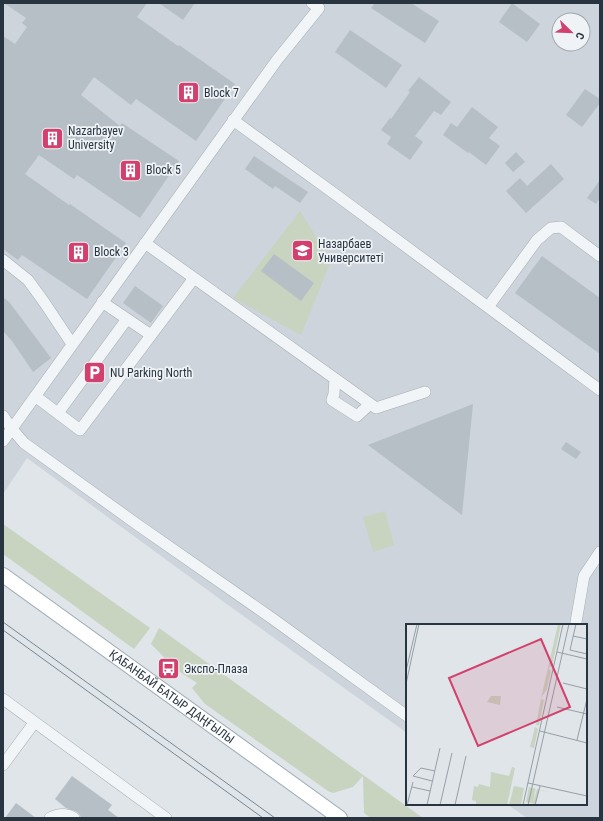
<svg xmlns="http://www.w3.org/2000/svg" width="603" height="821" font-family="'Roboto Condensed',sans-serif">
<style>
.built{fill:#cdd4db;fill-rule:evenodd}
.green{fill:#c8d3c0}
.building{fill:#b6bfc6}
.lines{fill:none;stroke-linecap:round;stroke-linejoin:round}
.minor-casing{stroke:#a4adb3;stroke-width:12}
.major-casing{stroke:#9eabb5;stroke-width:16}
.minor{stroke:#f2f5f7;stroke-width:11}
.major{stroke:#fff;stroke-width:14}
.tram{stroke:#788793;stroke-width:1}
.labels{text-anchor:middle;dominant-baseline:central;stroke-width:3.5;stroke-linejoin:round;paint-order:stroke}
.poi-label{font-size:12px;fill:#283541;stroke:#eff3f6;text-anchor:start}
.street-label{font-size:12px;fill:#283541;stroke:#eff3f6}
.inset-road{fill:none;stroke:#969fa6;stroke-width:1}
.view{fill:#d2416d;fill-opacity:0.15;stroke:#d2416d;stroke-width:2}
.inset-edge{fill:none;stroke:#283541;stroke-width:2}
</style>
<rect width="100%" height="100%" fill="#dfe5e9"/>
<path class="built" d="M 3,3 L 600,3 L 600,818 L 527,818 L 507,804 L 586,804 L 586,625 L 407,625 L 407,733 L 235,610 L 27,458 L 3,494 ZM 559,20 L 583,20 L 583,44 L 559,44 Z"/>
<path class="green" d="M 300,211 L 331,261 L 301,335 L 233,298 Z
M 385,511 L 394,545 L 373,552 L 363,517 Z
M 3,524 L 150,628 L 134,649 L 3,554 Z
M 159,628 L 423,818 L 371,818 L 364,813 L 363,776 L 353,787 L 333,793 L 328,791 L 205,704 L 192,688 L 197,683 L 163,661 L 164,657 L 151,644 Z"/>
<path class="building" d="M 4,3 L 147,3 L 137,17 L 178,46 L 179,45 L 235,84 L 196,141 L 136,99 L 131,105 L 94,77 L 81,95 L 120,126 L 122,123 L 179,161 L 140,218 L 77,175 L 74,179 L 39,155 L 25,174 L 69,205 L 70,204 L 126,243 L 87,299 L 22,255 L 18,260 L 3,249 L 3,36 L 15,44 L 27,27 L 22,23 L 26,18 Z
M 159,3 L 195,3 L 183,20 Z
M 375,3 L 411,3 L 439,21 L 425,43 L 371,8 Z
M 512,3 L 540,24 L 527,42 L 499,22 Z
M 350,30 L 402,65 L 386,88 L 335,52 Z
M 419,77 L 451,102 L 441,115 L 434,111 L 415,136 L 423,142 L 410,160 L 387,144 L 391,137 L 381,130 L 390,118 L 391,119 L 410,92 L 408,91 Z
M 585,89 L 600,99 L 600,103 L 582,127 L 566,115 Z
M 472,107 L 498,127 L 489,138 L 500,146 L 486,165 L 469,152 L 468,153 L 443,135 L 451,123 L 457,127 Z
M 516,152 L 525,162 L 513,172 L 505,163 Z
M 254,156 L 308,192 L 300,203 L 275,186 L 273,189 L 245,169 Z
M 551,164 L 564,179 L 526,213 L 506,191 L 520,178 L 527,186 Z
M 600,180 L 600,198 L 596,204 L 587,198 Z
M 274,254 L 314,283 L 301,301 L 261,271 Z
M 542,256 L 600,298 L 600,354 L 515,293 Z
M 135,286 L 163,306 L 151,323 L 123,303 Z
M 3,297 L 10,303 L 51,358 L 33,372 L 12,341 L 3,331 Z
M 473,404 L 462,515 L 368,445 Z
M 566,442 L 581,452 L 576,459 L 561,449 Z
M 72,776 L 112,805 L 108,810 L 119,818 L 81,818 L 80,815 L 77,812 L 66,808 L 55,799 Z
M 16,803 L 36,818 L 5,818 Z"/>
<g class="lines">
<defs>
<path id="minor" d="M 233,120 L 339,197 L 600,390
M 145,243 L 376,408 L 425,392
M 3,260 L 28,280 L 44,302 L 72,344
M 102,302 L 151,335
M 488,307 L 537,240 L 551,228 L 561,227 L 600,256
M 335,379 L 334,394 L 332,400 L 357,416 L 370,404
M 35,396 L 80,430 L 194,278
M 58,413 L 127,319
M 3,416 L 12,429 L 24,443 L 138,525 L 273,619 L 407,716
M 3,441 L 277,60 L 319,8 L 312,3
M 576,622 L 584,576 L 600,552
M 3,699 L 166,818
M 3,765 L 34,723
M 50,818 C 58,814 66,813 74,818"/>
<g id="major">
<path id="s1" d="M 3,575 L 340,818"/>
</g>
</defs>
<use href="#minor" class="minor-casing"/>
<use href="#major" class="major-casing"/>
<use href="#minor" class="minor"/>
<use href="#major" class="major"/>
<path class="tram" d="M 3,622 L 275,818
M 3,630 L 263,818"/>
</g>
<defs>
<symbol id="building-square" viewBox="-11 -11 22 22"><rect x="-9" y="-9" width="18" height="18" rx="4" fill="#d2416d" stroke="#eff3f6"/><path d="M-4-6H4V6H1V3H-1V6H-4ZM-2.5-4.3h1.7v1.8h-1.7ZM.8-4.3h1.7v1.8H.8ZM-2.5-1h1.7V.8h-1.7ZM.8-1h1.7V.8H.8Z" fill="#fff"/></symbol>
<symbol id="university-square" viewBox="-11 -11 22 22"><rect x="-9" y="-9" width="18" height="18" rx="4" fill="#d2416d" stroke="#eff3f6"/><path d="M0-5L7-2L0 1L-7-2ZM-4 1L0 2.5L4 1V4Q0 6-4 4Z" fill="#fff"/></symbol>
<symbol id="parking-square" viewBox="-11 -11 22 22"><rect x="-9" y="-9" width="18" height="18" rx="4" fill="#d2416d" stroke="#eff3f6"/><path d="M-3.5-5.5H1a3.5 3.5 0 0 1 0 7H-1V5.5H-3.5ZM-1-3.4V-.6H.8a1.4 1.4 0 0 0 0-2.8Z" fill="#fff"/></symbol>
<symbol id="bus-square" viewBox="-11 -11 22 22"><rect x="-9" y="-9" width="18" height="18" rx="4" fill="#d2416d" stroke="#eff3f6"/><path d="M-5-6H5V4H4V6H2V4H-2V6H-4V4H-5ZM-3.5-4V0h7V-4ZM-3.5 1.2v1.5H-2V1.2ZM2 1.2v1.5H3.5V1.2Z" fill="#fff"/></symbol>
</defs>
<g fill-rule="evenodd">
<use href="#building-square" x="176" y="80" width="25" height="25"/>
<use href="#building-square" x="40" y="126" width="25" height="25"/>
<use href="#building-square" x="118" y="158" width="25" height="25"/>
<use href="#university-square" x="290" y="238" width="25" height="25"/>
<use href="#building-square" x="66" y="240" width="25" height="25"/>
<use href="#parking-square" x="82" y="360" width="25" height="25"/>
<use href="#bus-square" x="156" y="656" width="25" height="25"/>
</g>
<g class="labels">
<g class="poi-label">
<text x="204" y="93">Block 7</text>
<text x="68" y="131">Nazarbayev<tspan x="68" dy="14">University</tspan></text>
<text x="146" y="170">Block 5</text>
<text x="318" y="244">Назарбаев<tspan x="318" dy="14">Университеті</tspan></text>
<text x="94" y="252">Block 3</text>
<text x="110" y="373">NU Parking North</text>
<text x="184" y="669">Экспо-Плаза</text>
</g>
<g class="street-label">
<text stroke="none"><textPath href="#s1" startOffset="208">ҚАБАНБАЙ БАТЫР ДАҢҒЫЛЫ</textPath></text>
</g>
</g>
<g transform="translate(406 624)">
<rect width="181" height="181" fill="#dfe5e9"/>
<path d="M 152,0 L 155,0 L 146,42 L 142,44 L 145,47 L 141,65 L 135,74 ZM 85,72 L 95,72 L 94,81 L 81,78 ZM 135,75 L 138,76 L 133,101 L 130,101 ZM 129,103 L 132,105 L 128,124 L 124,123 ZM 106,143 L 109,144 L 101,181 L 70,181 L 70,177 L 66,176 L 68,162 L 72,163 L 73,160 L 84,163 L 85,148 L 103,152 ZM 108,162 L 118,164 L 115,181 L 103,181 ZM 123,163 L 130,165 L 129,167 L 127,179 L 131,165 L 143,168 L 133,166 L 130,180 L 120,178 Z" fill="#c8d3c0"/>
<path class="inset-road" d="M 170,0 L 164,26 L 181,30M 167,12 L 181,15M 151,28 L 181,35M 0,47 L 11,0M 157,59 L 181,65M 0,60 L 13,0M 151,83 L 181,90M 134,107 L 181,119M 171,116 L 181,75M 26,157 L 7,152 L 15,144 L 29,147M 122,159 L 181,172M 6,163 L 24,167M 1,181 L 7,158M 21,181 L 34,124M 34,181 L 46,129M 49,181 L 60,132M 117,181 L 157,0M 122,181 L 163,0M 129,181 L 134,162"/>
<path class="view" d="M 135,15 L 164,83 L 72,122 L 43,54 Z"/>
<rect width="181" height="181" class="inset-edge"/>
</g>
<rect width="603" height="821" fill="none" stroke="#283541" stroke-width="8"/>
<g transform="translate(571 32) rotate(113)"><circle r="19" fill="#eff3f6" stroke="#9fa7ae"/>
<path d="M0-3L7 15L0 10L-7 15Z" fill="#d2416d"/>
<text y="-6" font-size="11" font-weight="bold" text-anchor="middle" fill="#283541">С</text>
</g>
</svg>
